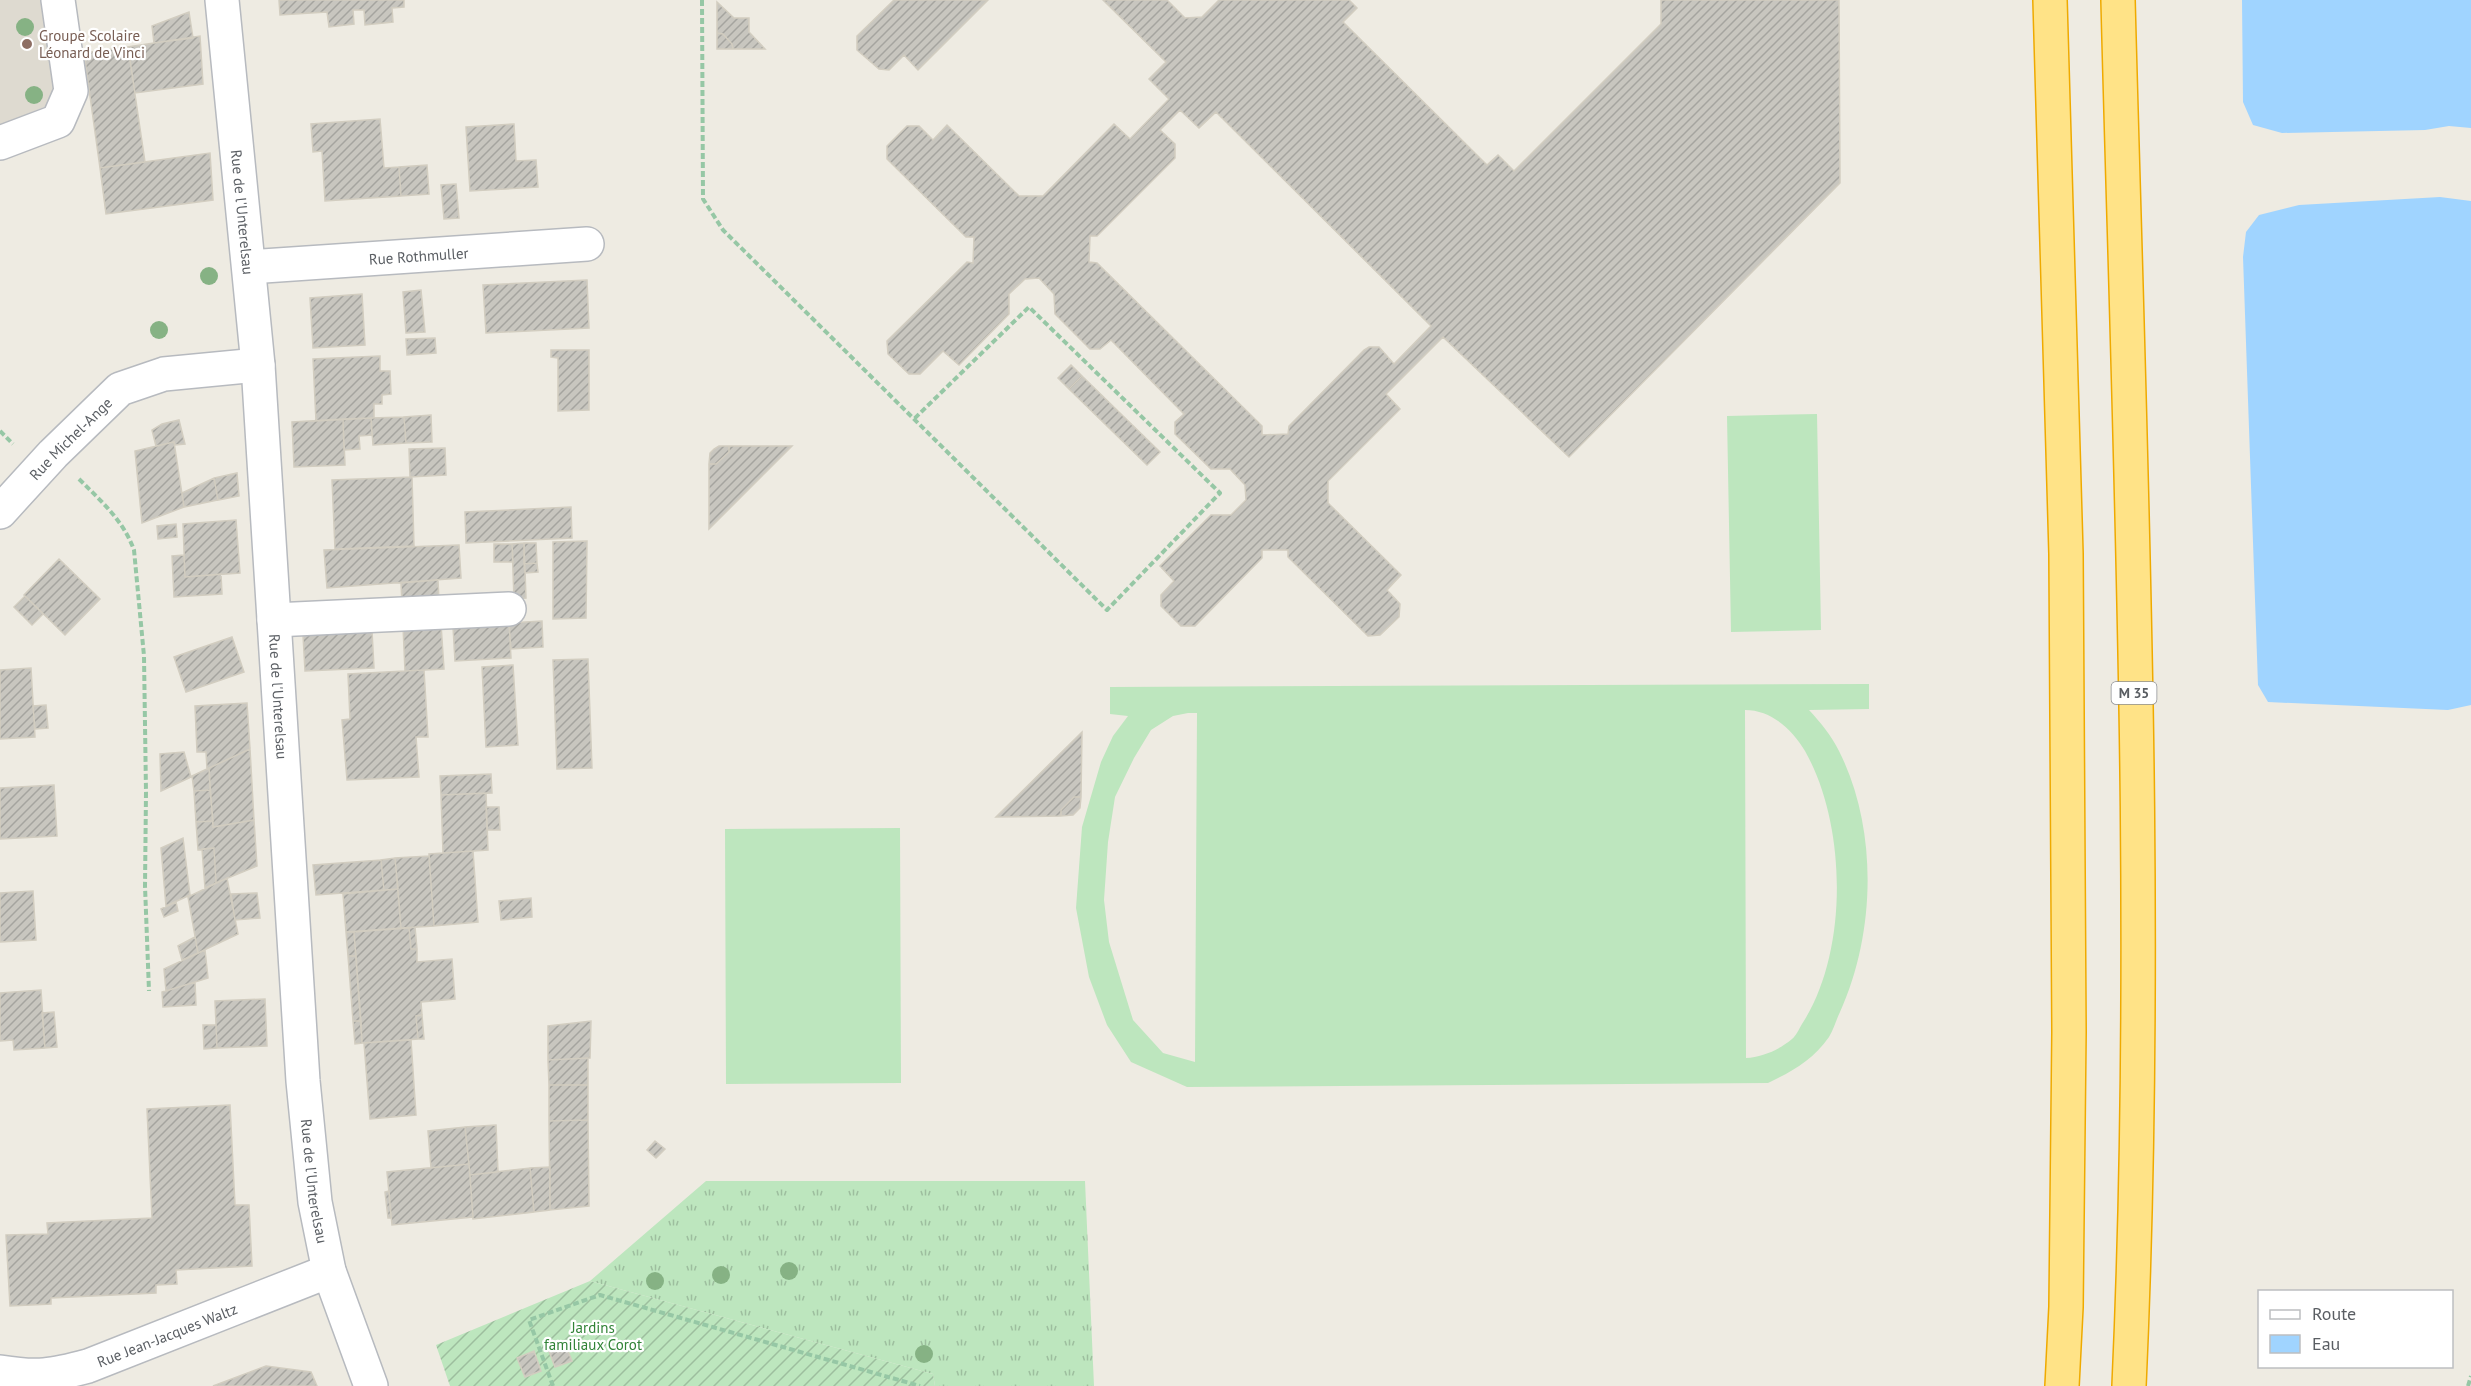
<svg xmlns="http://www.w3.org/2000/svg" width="2471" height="1386" font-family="'PT Sans',sans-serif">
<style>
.education{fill:#dedad0}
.grass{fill:url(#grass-tufts)}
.garden{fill:url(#garden-furrows)}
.pitch{fill:#bde6be;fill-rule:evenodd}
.water{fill:#a0d4ff}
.building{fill:url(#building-hatch);stroke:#d2cdc0;stroke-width:1.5;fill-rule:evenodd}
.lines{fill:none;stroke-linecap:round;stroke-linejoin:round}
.minor-casing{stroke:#b7babf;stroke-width:36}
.highway-casing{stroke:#efaa00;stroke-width:36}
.path{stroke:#96c7a5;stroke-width:4;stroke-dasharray:6 3;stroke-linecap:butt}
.minor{stroke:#fff;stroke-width:33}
.highway{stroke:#ffe387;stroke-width:33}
.tree{fill:#86b284}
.education-dot{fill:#8d6e63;stroke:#fff;stroke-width:2}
.labels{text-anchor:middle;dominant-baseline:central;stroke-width:4.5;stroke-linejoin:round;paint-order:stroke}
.shield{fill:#fff;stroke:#8c8e92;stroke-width:1.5}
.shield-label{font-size:14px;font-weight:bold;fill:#5a5e63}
.education-label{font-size:15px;fill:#785e54;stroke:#fff;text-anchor:start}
.street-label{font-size:15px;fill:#5a5e63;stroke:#fff}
.park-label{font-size:15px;fill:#318337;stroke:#fff}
</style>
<defs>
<pattern id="grass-tufts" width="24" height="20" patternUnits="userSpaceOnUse" patternTransform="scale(1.5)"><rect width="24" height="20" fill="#bde6be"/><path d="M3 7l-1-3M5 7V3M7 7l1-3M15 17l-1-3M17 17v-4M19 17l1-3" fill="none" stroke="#9dbe9e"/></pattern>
<pattern id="garden-furrows" width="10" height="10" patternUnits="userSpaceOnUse" patternTransform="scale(1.5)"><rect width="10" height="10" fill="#bde6be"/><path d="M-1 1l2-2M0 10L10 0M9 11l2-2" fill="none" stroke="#9dbe9e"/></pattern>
<pattern id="building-hatch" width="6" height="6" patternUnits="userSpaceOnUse" patternTransform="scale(1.5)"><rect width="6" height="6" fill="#c8c6bf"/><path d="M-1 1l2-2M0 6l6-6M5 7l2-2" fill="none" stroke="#a5a49f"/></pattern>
</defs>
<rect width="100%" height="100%" fill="#eeebe2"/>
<path class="education" d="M 0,0 L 49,0 L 61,88 L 54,103 L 0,125 Z"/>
<path class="grass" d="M 706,1181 L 1085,1181 L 1094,1386 L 935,1386 L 933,1374 L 590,1281 Z"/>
<path class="garden" d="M 590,1281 L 933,1374 L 935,1386 L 450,1386 L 436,1345 Z"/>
<path class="pitch" d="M 1817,414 L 1821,630 L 1731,632 L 1727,416 Z
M 1869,684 L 1869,709 L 1809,710 C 1821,723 1831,735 1839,751 C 1878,828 1876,933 1840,1012 C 1836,1020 1834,1029 1829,1037 C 1813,1060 1793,1071 1768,1083 L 1187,1087 L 1131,1062 L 1107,1025 L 1089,977 L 1076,908 L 1082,827 L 1101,762 L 1113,736 L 1128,716 L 1110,714 L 1110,687 ZM 1745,710 C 1771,710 1792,729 1805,751 C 1847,825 1849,952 1802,1024 C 1799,1029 1796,1036 1792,1039 C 1779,1050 1762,1057 1746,1058 ZM 1188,713 L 1197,713 L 1195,1062 L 1163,1053 L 1133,1020 L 1109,942 L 1104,900 L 1108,842 L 1115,797 L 1134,758 L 1151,730 L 1173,716 Z
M 900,828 L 901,1083 L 726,1084 L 725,829 Z"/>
<path class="water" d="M 2242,0 L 2471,0 L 2471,128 L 2449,126 L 2425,130 L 2282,133 L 2253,125 L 2243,102 Z
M 2440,197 L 2471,201 L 2471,705 L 2448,710 L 2268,702 L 2258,685 L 2243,257 L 2246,232 L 2259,215 L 2299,205 Z"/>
<path class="building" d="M 279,0 L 404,0 L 404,7 L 392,8 L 393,22 L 365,25 L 364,10 L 353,10 L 354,24 L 329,27 L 327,12 L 280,15 Z
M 894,0 L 988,0 L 918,70 L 904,55 L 889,70 L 879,69 L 857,50 L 857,36 Z
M 1103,0 L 1167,0 L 1185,18 L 1202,17 L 1219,0 L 1349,0 L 1357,8 L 1343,22 L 1487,165 L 1498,155 L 1514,171 L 1661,24 L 1661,0 L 1839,0 L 1840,183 L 1569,457 L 1443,337 L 1386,394 L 1400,409 L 1328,481 L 1328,503 L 1401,575 L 1387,590 L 1400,604 L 1399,617 L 1380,635 L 1368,636 L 1288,557 L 1288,550 L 1262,550 L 1262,558 L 1195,626 L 1181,626 L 1161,606 L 1161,595 L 1174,581 L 1160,566 L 1211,515 L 1231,515 L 1246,500 L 1245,485 L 1230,469 L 1211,469 L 1175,434 L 1175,422 L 1184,414 L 1111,340 L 1100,349 L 1090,349 L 1055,314 L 1054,294 L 1039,278 L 1025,279 L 1009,294 L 1009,314 L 959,365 L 943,351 L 920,374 L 909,374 L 888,354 L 887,341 L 967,262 L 973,263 L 974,237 L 966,237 L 887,159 L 887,146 L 907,126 L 919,126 L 933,140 L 947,125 L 1019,196 L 1043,196 L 1114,124 L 1130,139 L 1169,99 L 1149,79 L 1166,62 ZM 1180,110 L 1199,128 L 1216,112 L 1431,326 L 1394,364 L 1379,347 L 1369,347 L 1364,350 L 1289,426 L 1288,434 L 1262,435 L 1262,426 L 1097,263 L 1089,262 L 1090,236 L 1097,236 L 1175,158 L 1175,144 L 1160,130 Z
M 717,2 L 734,18 L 749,18 L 749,32 L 765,49 L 733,49 L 732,44 L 723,34 L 717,33 Z
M 189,12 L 193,38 L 154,43 L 152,26 Z
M 717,33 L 723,34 L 732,44 L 733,49 L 717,49 Z
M 200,36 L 203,84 L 135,93 L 128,47 Z
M 128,47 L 145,162 L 100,168 L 84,53 Z
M 380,119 L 384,168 L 399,167 L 401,196 L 325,201 L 322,151 L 313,152 L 311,124 Z
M 514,124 L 516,161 L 536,160 L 538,187 L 470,191 L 466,127 Z
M 210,153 L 213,200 L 106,214 L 100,168 Z
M 427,165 L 429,194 L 401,196 L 399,167 Z
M 456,184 L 459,218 L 444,219 L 441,185 Z
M 587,280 L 589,328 L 486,333 L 483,285 Z
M 421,290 L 425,332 L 406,333 L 403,292 Z
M 362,294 L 365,345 L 313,348 L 310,298 Z
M 435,338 L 436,353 L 407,355 L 406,339 Z
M 551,350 L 589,350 L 589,410 L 558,411 L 558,358 L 551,357 Z
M 380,356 L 380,371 L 390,371 L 391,394 L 382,395 L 382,404 L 374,404 L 374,418 L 316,421 L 313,359 Z
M 1071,365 L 1082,376 L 1069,389 L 1058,378 Z
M 1082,376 L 1160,452 L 1147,465 L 1069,389 Z
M 431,415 L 432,442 L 406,443 L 404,417 Z
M 404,417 L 406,443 L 373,445 L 371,418 Z
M 371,418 L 372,435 L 359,436 L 360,449 L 344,450 L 343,419 Z
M 343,419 L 345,465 L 294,467 L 292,422 Z
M 179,420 L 185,444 L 175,445 L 174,442 L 156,446 L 152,430 L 162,424 Z
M 174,442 L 184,507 L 142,523 L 135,451 Z
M 729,446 L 792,446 L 709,529 L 709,464 L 716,464 L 729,452 Z
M 729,446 L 729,452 L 716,464 L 709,464 L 710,453 L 714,449 L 719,446 Z
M 445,448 L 446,475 L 410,477 L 409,449 Z
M 237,473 L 239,496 L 218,500 L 214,478 Z
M 412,477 L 414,546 L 335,549 L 332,480 Z
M 214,478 L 218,500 L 184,507 L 182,493 Z
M 571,507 L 572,538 L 466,543 L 465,512 Z
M 236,520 L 240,573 L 185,577 L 183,524 Z
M 176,524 L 177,537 L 158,539 L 157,526 Z
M 587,541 L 586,618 L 553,619 L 553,542 Z
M 524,543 L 536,543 L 537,563 L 524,564 Z
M 524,543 L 526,598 L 514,599 L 512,544 Z
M 494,544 L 512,544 L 513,562 L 494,562 Z
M 459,545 L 461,578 L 327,588 L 324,550 Z
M 184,555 L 185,577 L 221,574 L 222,594 L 174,597 L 172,556 Z
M 59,559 L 100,599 L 65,635 L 24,595 Z
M 537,563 L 538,572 L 525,573 L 524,564 Z
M 438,580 L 439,602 L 402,603 L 401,583 Z
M 25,596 L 43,614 L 32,625 L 14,607 Z
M 542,621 L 543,647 L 511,649 L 509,623 Z
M 509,623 L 511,658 L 455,661 L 453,627 Z
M 441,624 L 444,669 L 405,671 L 403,626 Z
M 372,631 L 374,668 L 305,671 L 303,635 Z
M 232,637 L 244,672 L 186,692 L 174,657 Z
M 588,659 L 592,768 L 557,769 L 553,660 Z
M 513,665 L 518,745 L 486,747 L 482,667 Z
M 31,668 L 35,737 L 0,739 L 0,670 Z
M 424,670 L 428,737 L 416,737 L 419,777 L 347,780 L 342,720 L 350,719 L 348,674 Z
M 247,703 L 250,749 L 207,769 L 206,752 L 197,752 L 195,706 Z
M 46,705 L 48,728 L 35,729 L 33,706 Z
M 1082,732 L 1081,797 L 1074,797 L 1061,810 L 1061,816 L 996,817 Z
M 250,749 L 254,820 L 213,827 L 209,768 Z
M 184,752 L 191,777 L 161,791 L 160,754 Z
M 209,768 L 210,790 L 194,791 L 192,776 Z
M 491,774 L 492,793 L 441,795 L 440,776 Z
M 54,785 L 57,836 L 0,839 L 0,788 Z
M 210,790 L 213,821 L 196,822 L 194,791 Z
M 486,793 L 488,850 L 443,853 L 441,795 Z
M 1074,797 L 1081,797 L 1080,808 L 1073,815 L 1061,816 L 1061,810 Z
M 486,807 L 499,807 L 500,830 L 487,830 Z
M 254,820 L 257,866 L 216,883 L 214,848 L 198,850 L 196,822 L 213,821 L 213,827 Z
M 183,838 L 190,895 L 166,906 L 161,848 Z
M 214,848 L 216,883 L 205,888 L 202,849 Z
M 473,851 L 478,922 L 434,926 L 429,854 Z
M 429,856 L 434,926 L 401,928 L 395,858 Z
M 395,858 L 398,889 L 384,890 L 381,860 Z
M 381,860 L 384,890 L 316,895 L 313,865 Z
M 227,878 L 238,934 L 198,953 L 188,897 Z
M 398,889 L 401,928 L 346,932 L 343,894 Z
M 33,891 L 36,940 L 0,942 L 0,893 Z
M 257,893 L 260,918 L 235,920 L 231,894 Z
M 531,898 L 532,917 L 501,920 L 499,901 Z
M 176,902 L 178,911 L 164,917 L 161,909 Z
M 415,927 L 417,949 L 411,949 L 409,928 Z
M 409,928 L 411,949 L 417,949 L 417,962 L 452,959 L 455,999 L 421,1002 L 422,1015 L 416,1016 L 418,1039 L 362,1043 L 354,932 Z
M 346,932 L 354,932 L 356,956 L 348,956 Z
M 195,937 L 198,953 L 182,960 L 178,946 Z
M 205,950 L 208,978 L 166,991 L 164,969 Z
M 348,956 L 356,956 L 361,1021 L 353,1021 Z
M 195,982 L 196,1005 L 163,1007 L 162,992 Z
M 41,990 L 45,1048 L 14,1050 L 13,1040 L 0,1041 L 0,993 Z
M 265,999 L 267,1046 L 217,1048 L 215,1001 Z
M 54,1012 L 57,1047 L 45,1048 L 42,1013 Z
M 422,1015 L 424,1039 L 418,1039 L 416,1016 Z
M 353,1021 L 361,1021 L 362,1043 L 355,1044 Z
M 591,1021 L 590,1058 L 548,1060 L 548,1026 Z
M 203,1025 L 216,1025 L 217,1048 L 204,1049 Z
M 411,1040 L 416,1115 L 370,1119 L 364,1043 Z
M 588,1058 L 588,1085 L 549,1085 L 548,1060 Z
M 549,1085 L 588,1085 L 588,1120 L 549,1121 Z
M 230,1105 L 235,1205 L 249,1205 L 252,1266 L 176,1270 L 177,1284 L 156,1285 L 156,1293 L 51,1298 L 51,1304 L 10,1306 L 6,1235 L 48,1234 L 47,1223 L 152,1218 L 147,1109 Z
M 588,1120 L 589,1206 L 550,1210 L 549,1121 Z
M 496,1125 L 498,1172 L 470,1175 L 465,1127 Z
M 465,1127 L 469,1164 L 431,1168 L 428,1131 Z
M 655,1141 L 665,1149 L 656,1158 L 647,1150 Z
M 469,1164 L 473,1217 L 392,1225 L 387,1172 Z
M 550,1167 L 550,1210 L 534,1212 L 530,1168 Z
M 530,1168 L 534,1212 L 473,1219 L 470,1175 Z
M 389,1191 L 391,1218 L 388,1218 L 385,1192 Z
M 564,1341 L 572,1361 L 555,1367 L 547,1346 Z
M 534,1351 L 541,1371 L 525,1377 L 517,1358 Z
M 266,1366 L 311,1372 L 317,1386 L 213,1386 Z"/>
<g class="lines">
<defs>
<g id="minor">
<path id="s1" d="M 222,0 L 258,365 L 303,1081 L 315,1202 L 329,1271 L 371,1386"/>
<path d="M 0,143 L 58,121 L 71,91 L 58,0"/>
<path id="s2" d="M 249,267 L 587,244"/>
<path id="s3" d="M 0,512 L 53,454 L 120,389 L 164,374 L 258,365"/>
<path d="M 274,620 L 509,609"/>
<path id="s4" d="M 0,1372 C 37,1378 51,1376 88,1366 L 329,1271"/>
</g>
<path id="highway" d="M 2050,0 L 2066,554 L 2069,1032 L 2066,1307 L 2062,1386
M 2118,0 C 2130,462 2150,924 2129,1386"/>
</defs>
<use href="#minor" class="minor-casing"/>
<use href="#highway" class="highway-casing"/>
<path class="path" d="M 702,0 L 703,199 L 723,230 L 1107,610 L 1220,493 L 1029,307 L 914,419
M 0,431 L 13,444
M 79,479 C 101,501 123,520 134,550 L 144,656 L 146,792 L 145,886 L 149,991
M 553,1386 L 529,1320 L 600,1295 L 920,1386
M 2468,1386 L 2471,1376"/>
<use href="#minor" class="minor"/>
<use href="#highway" class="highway"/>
</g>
<g class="tree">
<circle cx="25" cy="27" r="9"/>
<circle cx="34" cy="95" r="9"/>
<circle cx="209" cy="276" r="9"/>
<circle cx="159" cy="330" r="9"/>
<circle cx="789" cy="1271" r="9"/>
<circle cx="721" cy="1275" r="9"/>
<circle cx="655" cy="1281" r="9"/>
<circle cx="924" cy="1354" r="9"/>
</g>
<circle class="education-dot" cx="27" cy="44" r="6"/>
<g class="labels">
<rect class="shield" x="2111.5" y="682" width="45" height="22" rx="4.5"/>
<g class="shield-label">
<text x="2134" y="693">M 35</text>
</g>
<g class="education-label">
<text x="39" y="35">Groupe Scolaire<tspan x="39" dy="17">Léonard de Vinci</tspan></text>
</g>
<g class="street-label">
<text stroke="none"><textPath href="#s1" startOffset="213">Rue de l'Unterelsau</textPath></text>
<text stroke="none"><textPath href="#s2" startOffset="170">Rue Rothmuller</textPath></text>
<text stroke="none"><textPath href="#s3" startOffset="102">Rue Michel-Ange</textPath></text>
<text stroke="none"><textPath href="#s1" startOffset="699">Rue de l'Unterelsau</textPath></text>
<text stroke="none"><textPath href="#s1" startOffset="1185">Rue de l'Unterelsau</textPath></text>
<text stroke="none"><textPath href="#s4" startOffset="174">Rue Jean-Jacques Waltz</textPath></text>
</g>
<g class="park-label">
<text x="593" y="1327">Jardins<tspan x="593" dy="17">familiaux Corot</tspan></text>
</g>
</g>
<rect x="2258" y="1290" width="195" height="78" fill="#ffffff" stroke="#bdbfc1" stroke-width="1.5"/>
<rect x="2270" y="1310" width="30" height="9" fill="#ffffff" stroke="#bdbfc1" stroke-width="1.5"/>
<text x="2312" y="1320" font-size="18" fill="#5a5e63">Route</text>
<rect x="2270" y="1335" width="30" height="18" fill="#a0d4ff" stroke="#bdbfc1" stroke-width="1.5"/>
<text x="2312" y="1350" font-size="18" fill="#5a5e63">Eau</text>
</svg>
